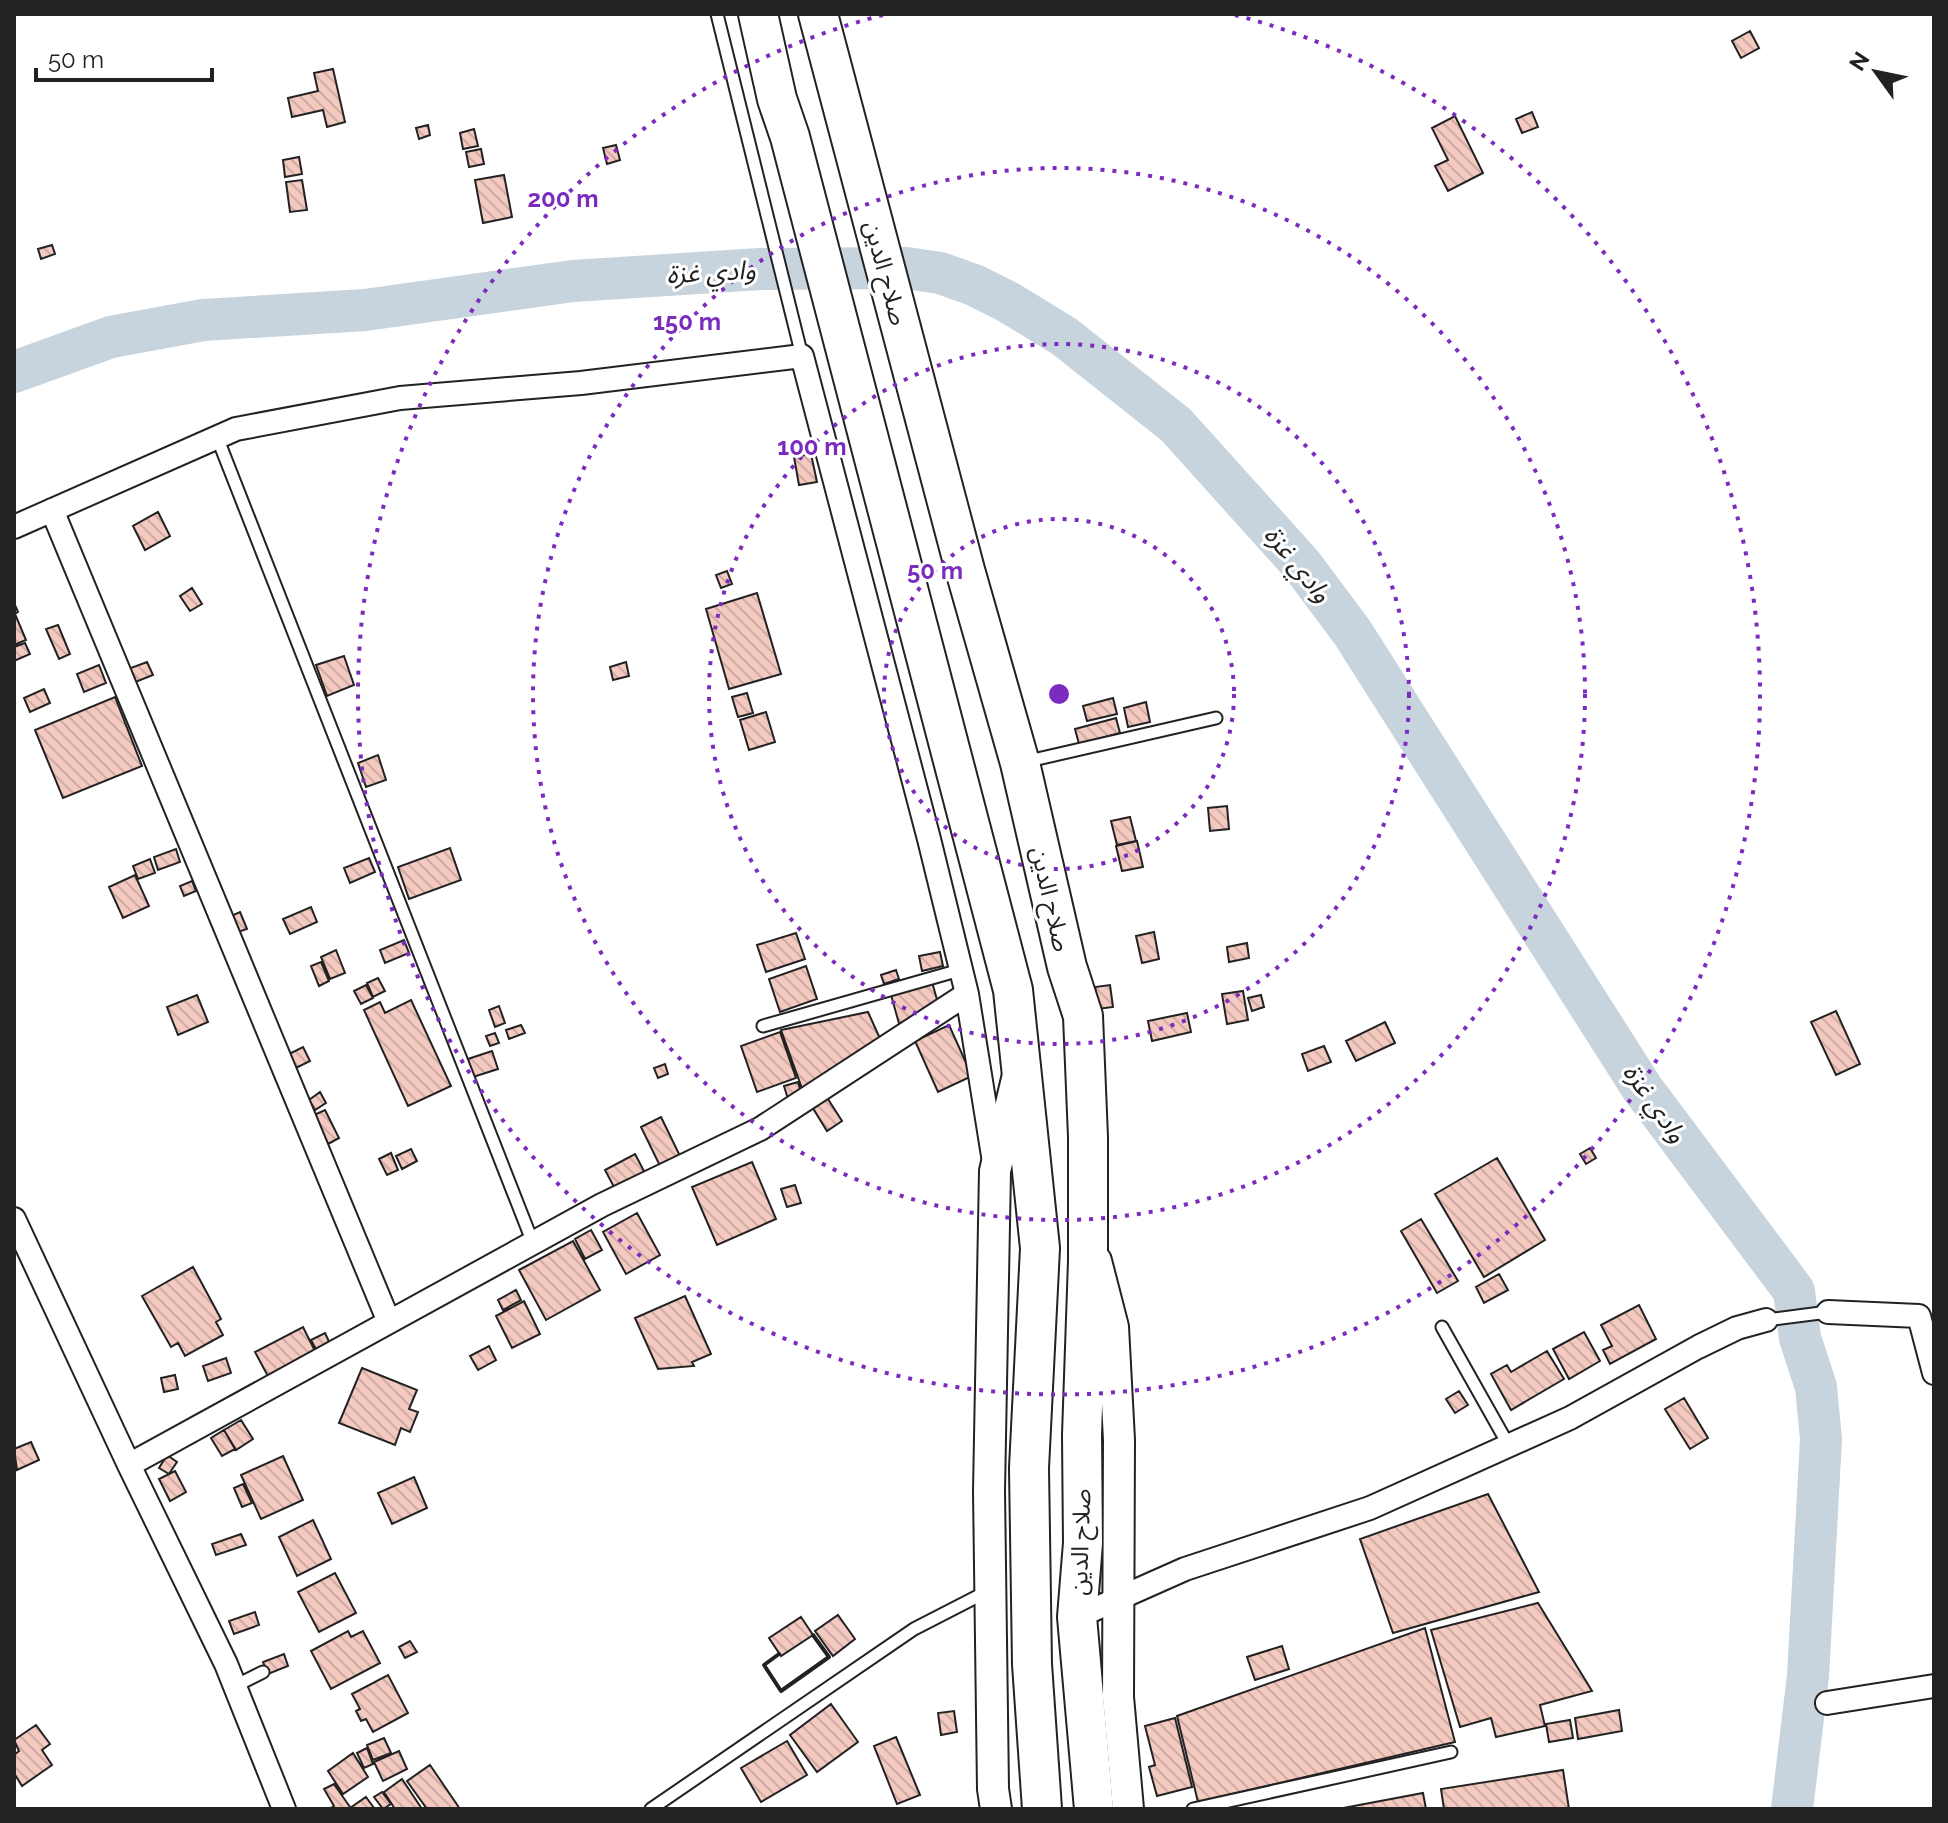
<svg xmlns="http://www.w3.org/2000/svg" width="1948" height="1823" font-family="Raleway,'Noto Sans Arabic',sans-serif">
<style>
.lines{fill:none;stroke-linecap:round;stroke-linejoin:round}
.river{stroke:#c7d3dd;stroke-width:42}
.building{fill:url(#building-back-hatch);stroke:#222;stroke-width:2}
.lane-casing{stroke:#222;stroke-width:15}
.street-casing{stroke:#222;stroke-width:26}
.secondary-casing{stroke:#222;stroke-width:34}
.highway-casing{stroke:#222;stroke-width:42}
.lane{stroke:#fff;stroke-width:11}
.street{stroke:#fff;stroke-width:22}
.secondary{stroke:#fff;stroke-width:30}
.highway{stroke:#fff;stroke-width:38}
.wall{stroke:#222;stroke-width:4}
.ring{fill:none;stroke:#7b2cbf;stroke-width:4;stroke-dasharray:4 8}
.labels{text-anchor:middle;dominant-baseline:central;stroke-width:6;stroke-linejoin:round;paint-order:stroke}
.street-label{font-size:24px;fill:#222;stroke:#fff}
.water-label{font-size:26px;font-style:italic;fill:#222;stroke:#fff}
.centre{fill:#7b2cbf;stroke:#fff;stroke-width:4}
.ring-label{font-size:24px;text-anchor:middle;font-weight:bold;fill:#7b2cbf;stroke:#fff;stroke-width:6;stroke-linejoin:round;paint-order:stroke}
</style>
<defs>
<pattern id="building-back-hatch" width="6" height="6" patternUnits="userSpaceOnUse" patternTransform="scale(2)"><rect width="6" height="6" fill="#f3c9c0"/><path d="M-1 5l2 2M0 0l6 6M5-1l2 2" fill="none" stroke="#d0aca5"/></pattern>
</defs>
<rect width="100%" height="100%" fill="#fff"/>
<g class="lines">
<path class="river" d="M 14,372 L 111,337 L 203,320 L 365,310 L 573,281 L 760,269 L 907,268 L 940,273 L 974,285 L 1008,302 L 1065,337 L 1176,425 L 1302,565 L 1352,632 L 1642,1088 L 1794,1291 L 1800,1338 L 1816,1387 L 1821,1439 L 1808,1676 L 1792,1809"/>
</g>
<path class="building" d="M 1750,31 L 1759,48 L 1741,58 L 1732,41 Z
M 333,69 L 345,122 L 327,127 L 323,110 L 292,117 L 288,98 L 318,91 L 314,73 Z
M 1532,112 L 1538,127 L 1522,133 L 1516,119 Z
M 1455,116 L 1483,173 L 1448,191 L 1435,166 L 1448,160 L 1432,128 Z
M 428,125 L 430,135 L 419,139 L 416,128 Z
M 474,129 L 478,146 L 463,149 L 460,133 Z
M 616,145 L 620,160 L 607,164 L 603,148 Z
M 481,149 L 484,164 L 469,167 L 466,152 Z
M 299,157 L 302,174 L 285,177 L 283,160 Z
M 504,175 L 512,217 L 483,223 L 475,180 Z
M 302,180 L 307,210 L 290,212 L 286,182 Z
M 52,245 L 55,254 L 41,259 L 38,249 Z
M 811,454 L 817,482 L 799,485 L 794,457 Z
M 158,512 L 170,536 L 145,550 L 133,526 Z
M 727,571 L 732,584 L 721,588 L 716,575 Z
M 192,588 L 202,604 L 190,611 L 180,596 Z
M 757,593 L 781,674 L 729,689 L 706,609 Z
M 14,603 L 18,612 L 15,614 L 26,640 L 14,645 Z
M 58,625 L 70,654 L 59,659 L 46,629 Z
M 25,643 L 30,654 L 14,661 L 14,647 Z
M 344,656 L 354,685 L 327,696 L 316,665 Z
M 147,662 L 153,675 L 133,683 L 128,669 Z
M 626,662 L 629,676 L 613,680 L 610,667 Z
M 99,665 L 106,683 L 84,692 L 77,674 Z
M 44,689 L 50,703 L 30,712 L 24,698 Z
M 747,693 L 753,713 L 738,717 L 732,697 Z
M 115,697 L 142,766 L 63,798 L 35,730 Z
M 1113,698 L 1117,714 L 1087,721 L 1083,706 Z
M 1146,702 L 1150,722 L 1128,727 L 1124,708 Z
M 766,712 L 775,742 L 749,750 L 740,720 Z
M 1116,718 L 1120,733 L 1079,744 L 1075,729 Z
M 378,755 L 386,780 L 366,787 L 358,763 Z
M 1227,806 L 1229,829 L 1210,831 L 1208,808 Z
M 1130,817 L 1136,841 L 1117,845 L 1111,821 Z
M 1137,841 L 1143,867 L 1122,871 L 1116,846 Z
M 450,848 L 461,880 L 409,899 L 398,867 Z
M 176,849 L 180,862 L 158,870 L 154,857 Z
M 369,858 L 375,872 L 350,883 L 344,868 Z
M 150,859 L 155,873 L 138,879 L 133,866 Z
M 135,875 L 149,906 L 123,918 L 109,887 Z
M 192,881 L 196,891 L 184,896 L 180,886 Z
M 311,907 L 317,922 L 290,934 L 283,919 Z
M 240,912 L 247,929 L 238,932 L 231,916 Z
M 1154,932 L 1159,959 L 1142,963 L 1136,936 Z
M 796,933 L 805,959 L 766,972 L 757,945 Z
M 404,940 L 409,953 L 385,963 L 380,950 Z
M 1247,943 L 1249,958 L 1229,962 L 1227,947 Z
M 336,950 L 345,973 L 330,979 L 321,957 Z
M 940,952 L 943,966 L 922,971 L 919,956 Z
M 321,962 L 329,981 L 319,986 L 311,966 Z
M 806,966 L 817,999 L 780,1012 L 769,979 Z
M 896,970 L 899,979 L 884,984 L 881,975 Z
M 378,978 L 385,991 L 373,997 L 367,983 Z
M 932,982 L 938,1003 L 900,1027 L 891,995 Z
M 366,985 L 373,998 L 361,1004 L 354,991 Z
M 1110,985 L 1113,1007 L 1098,1009 L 1095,987 Z
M 1243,991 L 1248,1020 L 1227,1024 L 1222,994 Z
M 197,995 L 208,1022 L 178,1035 L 167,1007 Z
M 1261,995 L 1264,1007 L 1252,1011 L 1248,998 Z
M 411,1000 L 451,1086 L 408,1106 L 364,1010 L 380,1002 L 385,1013 Z
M 499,1006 L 505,1023 L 495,1027 L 489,1010 Z
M 1836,1011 L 1860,1064 L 1836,1075 L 1811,1022 Z
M 868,1012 L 882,1043 L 804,1094 L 781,1030 Z
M 1187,1013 L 1191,1032 L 1152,1041 L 1148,1021 Z
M 1385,1022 L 1395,1043 L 1356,1061 L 1346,1041 Z
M 521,1025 L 525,1033 L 509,1039 L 506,1030 Z
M 949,1025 L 972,1076 L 938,1092 L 915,1041 Z
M 780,1032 L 796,1078 L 757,1092 L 741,1046 Z
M 495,1033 L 499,1043 L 490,1046 L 486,1036 Z
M 1324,1046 L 1331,1062 L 1308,1071 L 1302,1054 Z
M 303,1047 L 310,1061 L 294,1069 L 287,1055 Z
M 492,1051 L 498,1069 L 473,1077 L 468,1059 Z
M 665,1064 L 668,1074 L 658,1078 L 654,1068 Z
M 798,1082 L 802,1095 L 788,1099 L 784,1086 Z
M 320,1092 L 326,1103 L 315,1110 L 309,1100 Z
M 826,1096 L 842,1121 L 827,1131 L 811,1105 Z
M 325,1110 L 339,1138 L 328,1144 L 314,1115 Z
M 661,1117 L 681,1158 L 661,1168 L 641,1127 Z
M 1590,1148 L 1596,1158 L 1586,1164 L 1580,1154 Z
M 411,1149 L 417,1161 L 402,1169 L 396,1156 Z
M 391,1153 L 398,1170 L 387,1175 L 379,1159 Z
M 635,1154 L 645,1173 L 615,1189 L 605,1170 Z
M 1497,1158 L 1545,1240 L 1484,1277 L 1435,1194 Z
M 752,1162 L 776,1219 L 717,1245 L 692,1187 Z
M 795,1185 L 801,1203 L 787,1207 L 781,1189 Z
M 637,1213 L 660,1255 L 626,1274 L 603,1232 Z
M 1421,1219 L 1458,1281 L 1437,1293 L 1401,1231 Z
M 591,1230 L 602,1250 L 585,1259 L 575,1239 Z
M 573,1241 L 600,1290 L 546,1320 L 519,1270 Z
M 193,1267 L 221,1319 L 216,1322 L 223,1335 L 185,1356 L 178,1343 L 171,1347 L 142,1296 Z
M 1499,1274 L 1508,1290 L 1484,1303 L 1476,1287 Z
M 516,1290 L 521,1300 L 503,1310 L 498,1300 Z
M 685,1296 L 711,1354 L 692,1362 L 694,1366 L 658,1369 L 635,1318 Z
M 524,1301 L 540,1334 L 512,1348 L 496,1316 Z
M 1639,1305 L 1656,1339 L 1610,1364 L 1603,1350 L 1612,1346 L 1601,1325 Z
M 303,1327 L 317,1355 L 270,1380 L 255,1352 Z
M 1584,1332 L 1600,1361 L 1569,1379 L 1553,1349 Z
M 325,1333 L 332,1348 L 319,1355 L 311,1340 Z
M 489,1346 L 496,1360 L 478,1370 L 470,1356 Z
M 1547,1351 L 1564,1379 L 1511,1410 L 1491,1374 L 1507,1365 L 1511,1372 Z
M 226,1358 L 231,1373 L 208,1381 L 203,1366 Z
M 362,1368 L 417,1390 L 409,1409 L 418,1412 L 410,1432 L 401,1428 L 395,1445 L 339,1423 Z
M 175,1375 L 178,1389 L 164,1392 L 161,1378 Z
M 1459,1391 L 1468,1405 L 1455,1413 L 1446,1399 Z
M 1684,1398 L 1708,1438 L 1690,1449 L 1665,1409 Z
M 241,1420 L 253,1439 L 236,1450 L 224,1430 Z
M 224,1430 L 235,1449 L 222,1456 L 211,1438 Z
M 31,1442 L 39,1460 L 17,1470 L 14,1449 Z
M 167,1455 L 177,1462 L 169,1474 L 159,1468 Z
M 283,1456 L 303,1500 L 261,1519 L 241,1475 Z
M 175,1471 L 186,1492 L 170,1501 L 159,1479 Z
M 414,1477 L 427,1508 L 392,1524 L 378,1493 Z
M 243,1484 L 252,1503 L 242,1507 L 234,1488 Z
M 1488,1494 L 1539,1592 L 1393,1633 L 1360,1539 Z
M 313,1520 L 331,1559 L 297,1576 L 279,1537 Z
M 241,1534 L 246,1545 L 216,1555 L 212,1544 Z
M 335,1573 L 356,1613 L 319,1632 L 298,1592 Z
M 1538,1603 L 1592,1691 L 1540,1705 L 1545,1726 L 1496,1737 L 1491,1718 L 1460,1727 L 1431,1630 Z
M 255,1612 L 259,1625 L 234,1634 L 229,1621 Z
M 838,1615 L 855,1639 L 833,1656 L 815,1631 Z
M 801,1617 L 813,1635 L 781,1656 L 769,1638 Z
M 1425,1628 L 1455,1742 L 1198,1802 L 1177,1716 Z
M 348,1631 L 351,1637 L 363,1631 L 380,1663 L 331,1689 L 311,1651 Z
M 410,1641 L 417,1652 L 405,1658 L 399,1647 Z
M 1282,1646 L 1289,1669 L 1255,1680 L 1247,1657 Z
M 284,1654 L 288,1666 L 268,1674 L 263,1662 Z
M 388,1675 L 408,1713 L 373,1732 L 366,1719 L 361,1721 L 356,1711 L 360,1709 L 352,1694 Z
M 831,1704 L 858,1742 L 817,1772 L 790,1735 Z
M 1619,1710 L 1622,1731 L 1578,1739 L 1575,1718 Z
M 954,1711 L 957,1732 L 941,1735 L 938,1713 Z
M 1175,1718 L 1192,1787 L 1157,1796 L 1149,1767 L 1155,1765 L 1145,1726 Z
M 1570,1720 L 1573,1738 L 1549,1742 L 1546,1724 Z
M 36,1725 L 50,1744 L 42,1750 L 52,1765 L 22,1786 L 14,1773 L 14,1755 L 19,1751 L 14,1740 Z
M 896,1737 L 920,1795 L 897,1804 L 874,1746 Z
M 384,1738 L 391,1753 L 373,1760 L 367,1745 Z
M 787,1741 L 807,1775 L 761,1802 L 741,1768 Z
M 367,1748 L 373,1764 L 364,1768 L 357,1753 Z
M 399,1751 L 407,1769 L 383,1781 L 374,1762 Z
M 353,1753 L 368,1777 L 343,1794 L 328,1771 Z
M 430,1765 L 460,1809 L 427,1809 L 407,1781 Z
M 1563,1770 L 1569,1809 L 1444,1809 L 1441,1789 Z
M 402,1779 L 422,1809 L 395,1809 L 384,1792 Z
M 334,1784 L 350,1807 L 346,1809 L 329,1809 L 334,1806 L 324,1789 Z
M 382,1792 L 391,1804 L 383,1809 L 374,1797 Z
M 1423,1793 L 1426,1809 L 1338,1809 Z
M 366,1797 L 374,1808 L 350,1809 L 350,1808 Z"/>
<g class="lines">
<defs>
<path id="lane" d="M 717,14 L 802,356
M 217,437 L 533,1243
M 1024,762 L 1216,718
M 763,1026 L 960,970
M 1766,1320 L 1828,1312
M 1442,1327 L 1509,1446
M 235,1686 L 263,1672
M 651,1809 L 914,1629 L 986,1592
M 1193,1809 L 1451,1752"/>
<path id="street" d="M 52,510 L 389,1322
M 14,527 L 236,429 L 400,398 L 581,383 L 802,356 L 929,839 L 967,994 L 994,1162
M 14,1219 L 129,1465 L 226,1664 L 284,1809
M 1828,1312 L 1919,1316 L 1934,1373
M 129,1465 L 602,1205 L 760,1129 L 967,994
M 1077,1617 L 1185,1569 L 1370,1508 L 1570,1418 L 1698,1347 L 1737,1328 L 1766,1320
M 1827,1703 L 1934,1686"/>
<path id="secondary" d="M 1096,1261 L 1113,1327 L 1119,1440 L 1118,1697 L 1128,1809
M 996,1809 L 993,1789 L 989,1491 L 995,1171 L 1017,1079"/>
<path id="highway" d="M 758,14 L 777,99 L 790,137 L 1013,990 L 1040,1248 L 1029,1468 L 1032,1664 L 1042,1809
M 818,14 L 965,570 L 1020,763 L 1067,967 L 1083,1016 L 1088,1137 L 1088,1261 L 1082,1435 L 1083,1543 L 1077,1617 L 1094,1809"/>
</defs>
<use href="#lane" class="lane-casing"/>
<use href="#street" class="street-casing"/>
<use href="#secondary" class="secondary-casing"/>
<use href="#highway" class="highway-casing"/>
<use href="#lane" class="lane"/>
<use href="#street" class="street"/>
<use href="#secondary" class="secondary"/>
<use href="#highway" class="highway"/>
<path class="wall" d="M 779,1654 L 764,1665 L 781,1691 L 829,1657 L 813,1635"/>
</g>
<g class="ring">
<circle cx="1059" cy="694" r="175"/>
<circle cx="1059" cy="694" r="350"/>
<circle cx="1059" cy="694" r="526"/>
<path d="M1235 15A701 701 0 1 1 883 15"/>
</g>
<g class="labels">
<g class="street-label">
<text transform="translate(886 273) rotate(75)">صلاح الدين</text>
<text transform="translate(1051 899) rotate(77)">صلاح الدين</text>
<text transform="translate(1080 1542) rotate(-88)">صلاح الدين</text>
</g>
<g class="water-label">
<text transform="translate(711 272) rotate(-3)">وادي غزة</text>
<text transform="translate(1298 564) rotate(51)">وادي غزة</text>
<text transform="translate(1655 1103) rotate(55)">وادي غزة</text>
</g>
</g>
<circle cx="1059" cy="694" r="12" class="centre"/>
<g class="ring-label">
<text x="563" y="207">200 m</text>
<text x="687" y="330">150 m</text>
<text x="812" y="455">100 m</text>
<text x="935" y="579">50 m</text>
</g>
<rect width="1948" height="1823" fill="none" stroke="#222222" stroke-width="32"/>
<g transform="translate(1876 72) rotate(303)" stroke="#ffffff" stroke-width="6" paint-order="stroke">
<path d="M0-6L14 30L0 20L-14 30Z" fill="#222222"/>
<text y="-12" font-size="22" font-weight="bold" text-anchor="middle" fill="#222222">N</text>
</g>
<path d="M36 68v12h176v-12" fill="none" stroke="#222222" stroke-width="4"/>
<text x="48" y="68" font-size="24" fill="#222222" stroke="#ffffff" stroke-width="6" paint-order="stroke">50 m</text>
</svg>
